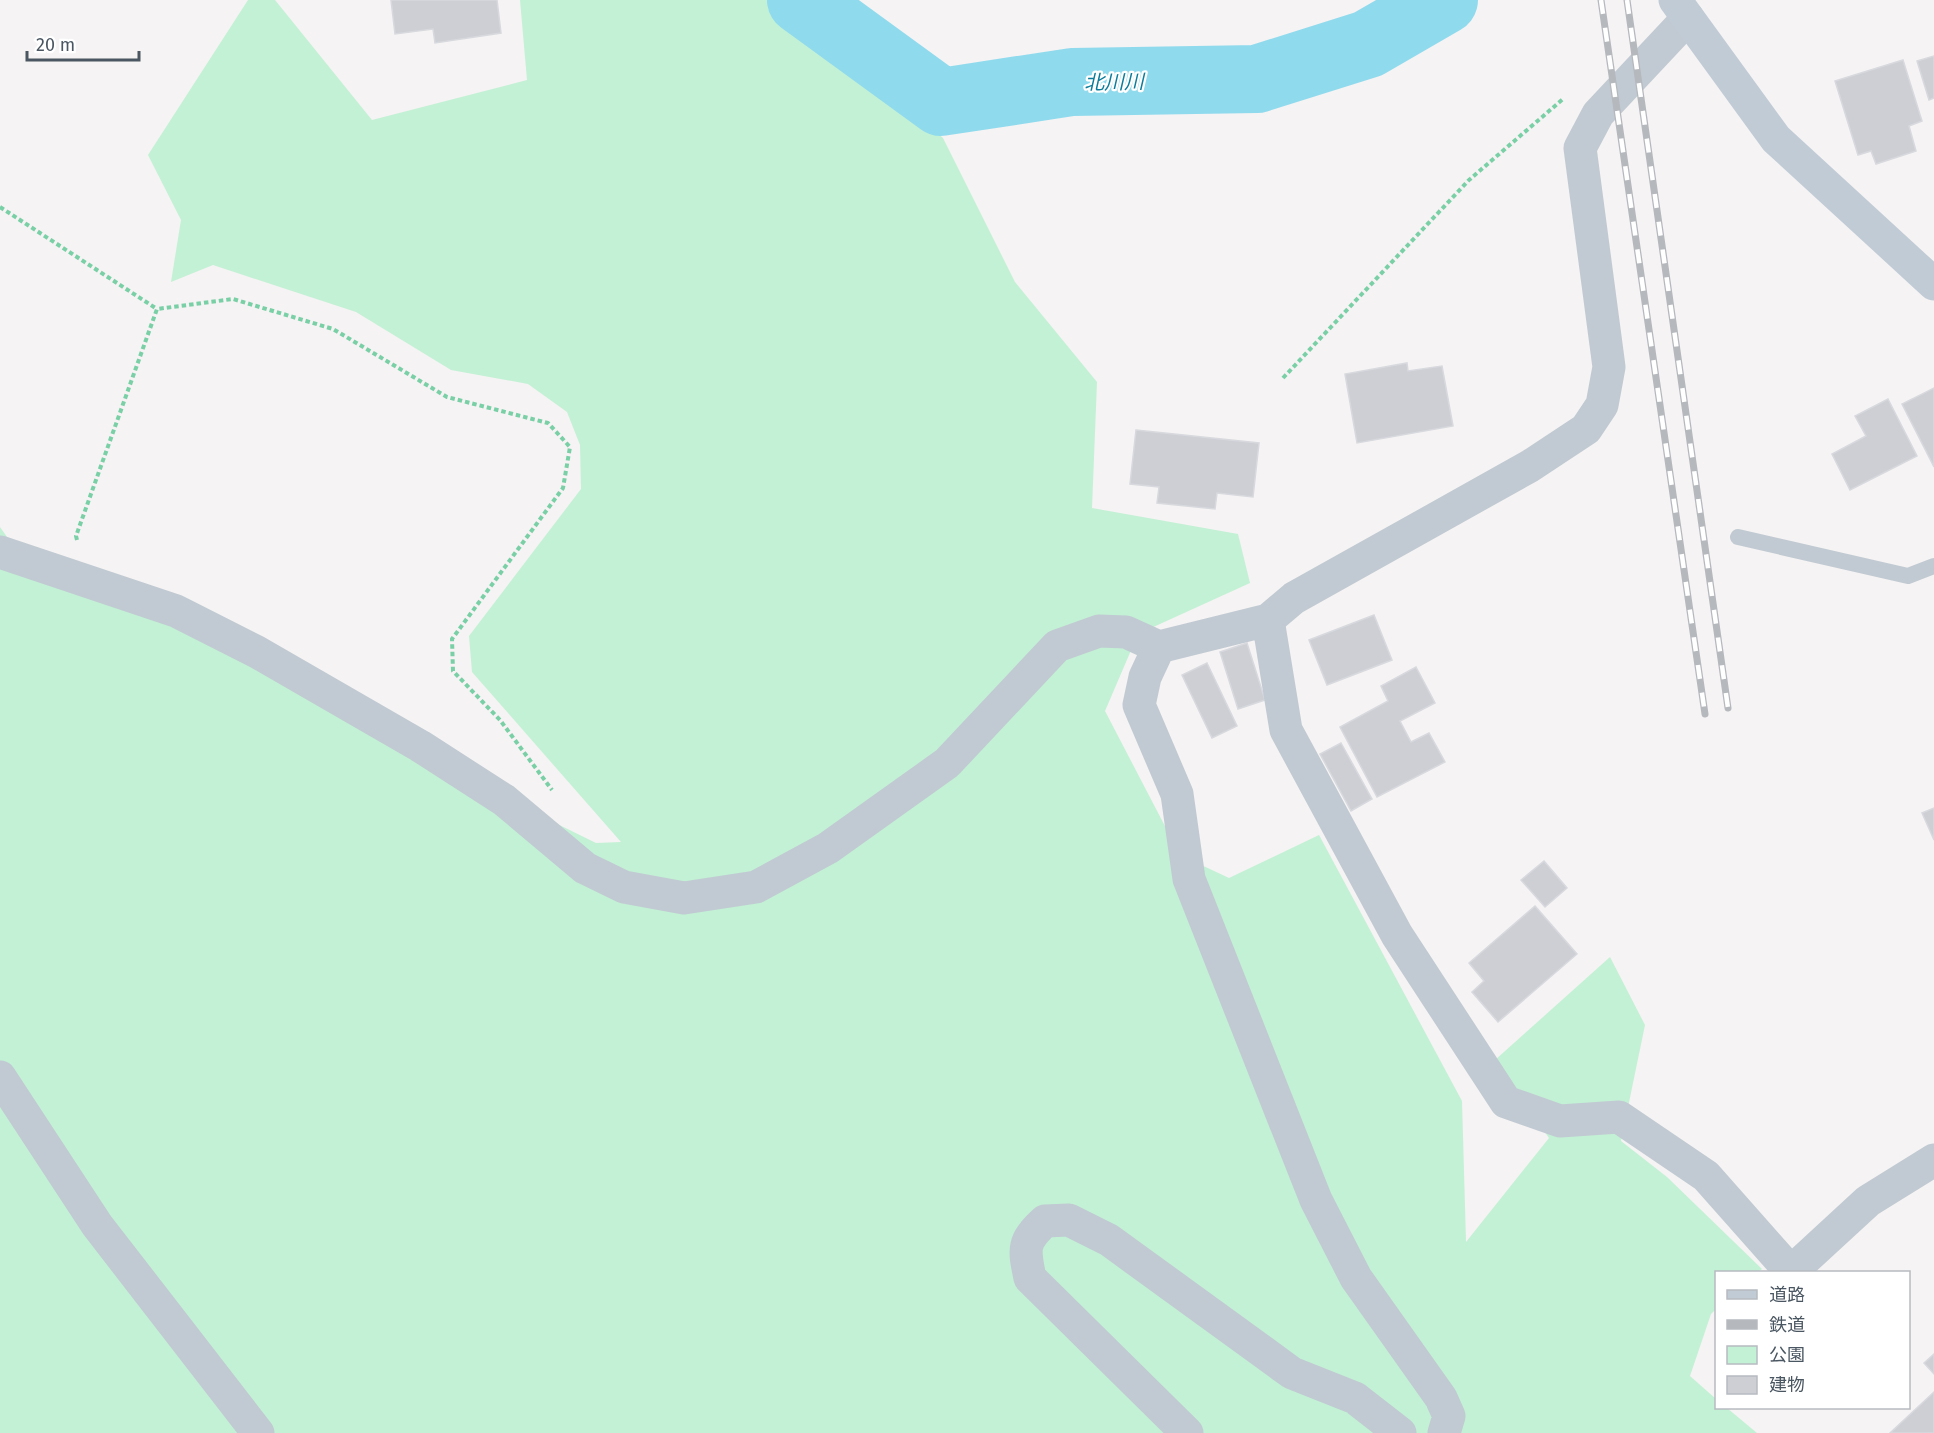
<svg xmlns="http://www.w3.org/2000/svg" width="1934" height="1433" font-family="'Fira Sans','Noto Sans JP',sans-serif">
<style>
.green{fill:#c3f1d5}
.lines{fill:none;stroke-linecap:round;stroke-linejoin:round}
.river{stroke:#90daee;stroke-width:68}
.building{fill:#cdcfd5;stroke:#d7d9de;stroke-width:1.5}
.path{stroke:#7ad0a6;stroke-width:4;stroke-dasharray:4.5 3;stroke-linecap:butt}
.lane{stroke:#c1cad2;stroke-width:16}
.street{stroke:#c1cad2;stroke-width:33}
.secondary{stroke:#c1cbd6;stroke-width:33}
.rail-casing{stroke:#b5b8bd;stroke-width:7}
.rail{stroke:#fff;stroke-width:4.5;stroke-dasharray:14;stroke-linecap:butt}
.labels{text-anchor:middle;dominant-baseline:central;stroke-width:4.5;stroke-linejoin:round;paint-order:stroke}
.water-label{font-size:20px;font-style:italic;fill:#0c7c9b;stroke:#fff}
</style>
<rect width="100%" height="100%" fill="#f5f3f3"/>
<path class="green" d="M 248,0 L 275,0 L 372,120 L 527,80 L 520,0 L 786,0 L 943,138 L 1015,282 L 1097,382 L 1092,508 L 1238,534 L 1250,583 L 1138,634 L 1105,711 L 1180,855 L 1229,878 L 1319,835 L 1462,1101 L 1466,1242 L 1549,1138 L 1495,1060 L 1610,957 L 1645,1025 L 1621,1141 L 1667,1177 L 1762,1269 L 1758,1272 L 1716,1272 L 1716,1309 L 1711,1314 L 1690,1376 L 1716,1399 L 1716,1408 L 1727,1408 L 1757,1433 L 0,1433 L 0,527 L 23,560 L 218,635 L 386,740 L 596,843 L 621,842 L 472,672 L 469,636 L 581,489 L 580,445 L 567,412 L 528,384 L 451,370 L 356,312 L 213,265 L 171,282 L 181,220 L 148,155 Z"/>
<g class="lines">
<path class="river" d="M 801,0 L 941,102 L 1072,82 L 1257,79 L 1368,44 L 1444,0"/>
</g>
<path class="building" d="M 391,0 L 497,0 L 501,33 L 435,43 L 433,29 L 395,34 Z
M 1934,56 L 1934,98 L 1929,100 L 1917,61 Z
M 1903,60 L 1922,121 L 1909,126 L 1916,151 L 1876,164 L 1871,151 L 1858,155 L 1835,81 Z
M 1407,363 L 1408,371 L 1442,366 L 1453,426 L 1357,443 L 1345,374 Z
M 1934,388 L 1934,467 L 1902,404 Z
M 1888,399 L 1917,456 L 1850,490 L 1832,454 L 1866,436 L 1855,416 Z
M 1136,430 L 1259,443 L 1253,497 L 1217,493 L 1215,509 L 1157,503 L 1159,487 L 1130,484 Z
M 1374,615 L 1392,660 L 1327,685 L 1309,640 Z
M 1247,643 L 1265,700 L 1238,709 L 1220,652 Z
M 1207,663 L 1237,726 L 1212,738 L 1182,675 Z
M 1416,667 L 1435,703 L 1400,721 L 1411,742 L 1429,733 L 1445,762 L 1377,797 L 1340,727 L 1388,701 L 1381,686 Z
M 1341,743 L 1372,799 L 1351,811 L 1320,754 Z
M 1934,808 L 1934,840 L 1922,813 Z
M 1544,861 L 1567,888 L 1545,907 L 1521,880 Z
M 1535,906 L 1577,954 L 1498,1022 L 1472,992 L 1484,981 L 1469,963 Z
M 1934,1354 L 1934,1374 L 1924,1363 Z
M 1934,1392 L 1934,1433 L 1890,1433 Z"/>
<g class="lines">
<path class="path" d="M 0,207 L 157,309
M 1283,378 L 1469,180 L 1563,99
M 77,540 L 76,536 L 157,309 L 233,299 L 333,329 L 447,397 L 548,423 L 570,447 L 563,488 L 452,639 L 453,671 L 500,720 L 552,790"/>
<path class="lane" d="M 1738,537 L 1908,576 L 1934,566"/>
<path class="street" d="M 0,552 L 176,611 L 257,652 L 420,746 L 504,800 L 585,868 L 624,887 L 684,898 L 756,887 L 828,848 L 947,763 L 1057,646 L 1099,631 L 1126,632 L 1159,647 L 1268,620 L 1294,598 L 1530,466 L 1586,429 L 1602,405 L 1609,367 L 1580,148 L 1598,114 L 1688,18
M 1268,620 L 1286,730 L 1397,935 L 1506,1102 L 1560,1121 L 1619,1117 L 1706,1176 L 1791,1272 L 1868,1201 L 1934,1160
M 1159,647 L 1145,677 L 1139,705 L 1177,794 L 1189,879 L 1316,1200 L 1356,1278 L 1441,1398 L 1449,1416 L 1444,1433
M 0,1077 L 97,1225 L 258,1433
M 1187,1433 L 1030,1278 C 1024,1249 1022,1242 1045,1221 L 1069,1220 L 1109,1240 L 1292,1373 L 1355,1398 L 1400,1433"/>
<path class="secondary" d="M 1675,0 L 1776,139 L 1934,284"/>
<defs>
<path id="rail" d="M 1601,0 L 1705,714
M 1627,0 L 1728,708"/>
</defs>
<use href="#rail" class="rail-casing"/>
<use href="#rail" class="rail"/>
</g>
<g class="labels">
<g class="water-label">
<text transform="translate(1114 82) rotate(-1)">北川川</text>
</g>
</g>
<rect x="1715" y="1271" width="195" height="138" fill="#ffffff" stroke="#b7bbc0" stroke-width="1.5"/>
<rect x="1727" y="1290" width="30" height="9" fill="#c1cbd6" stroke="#b7bbc0" stroke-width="1.5"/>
<text x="1769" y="1301" font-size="18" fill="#4a5661">道路</text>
<rect x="1727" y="1320" width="30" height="9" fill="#b5b8bd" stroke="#b7bbc0" stroke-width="1.5"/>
<text x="1769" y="1331" font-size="18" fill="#4a5661">鉄道</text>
<rect x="1727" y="1346" width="30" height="18" fill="#c3f1d5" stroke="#b7bbc0" stroke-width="1.5"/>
<text x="1769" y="1361" font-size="18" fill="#4a5661">公園</text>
<rect x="1727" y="1376" width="30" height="18" fill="#cdcfd5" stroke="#b7bbc0" stroke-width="1.5"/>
<text x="1769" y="1391" font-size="18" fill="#4a5661">建物</text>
<path d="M27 51v9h112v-9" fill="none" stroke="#4a5661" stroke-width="3"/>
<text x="36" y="51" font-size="18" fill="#4a5661" stroke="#ffffff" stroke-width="4.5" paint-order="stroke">20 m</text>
</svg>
